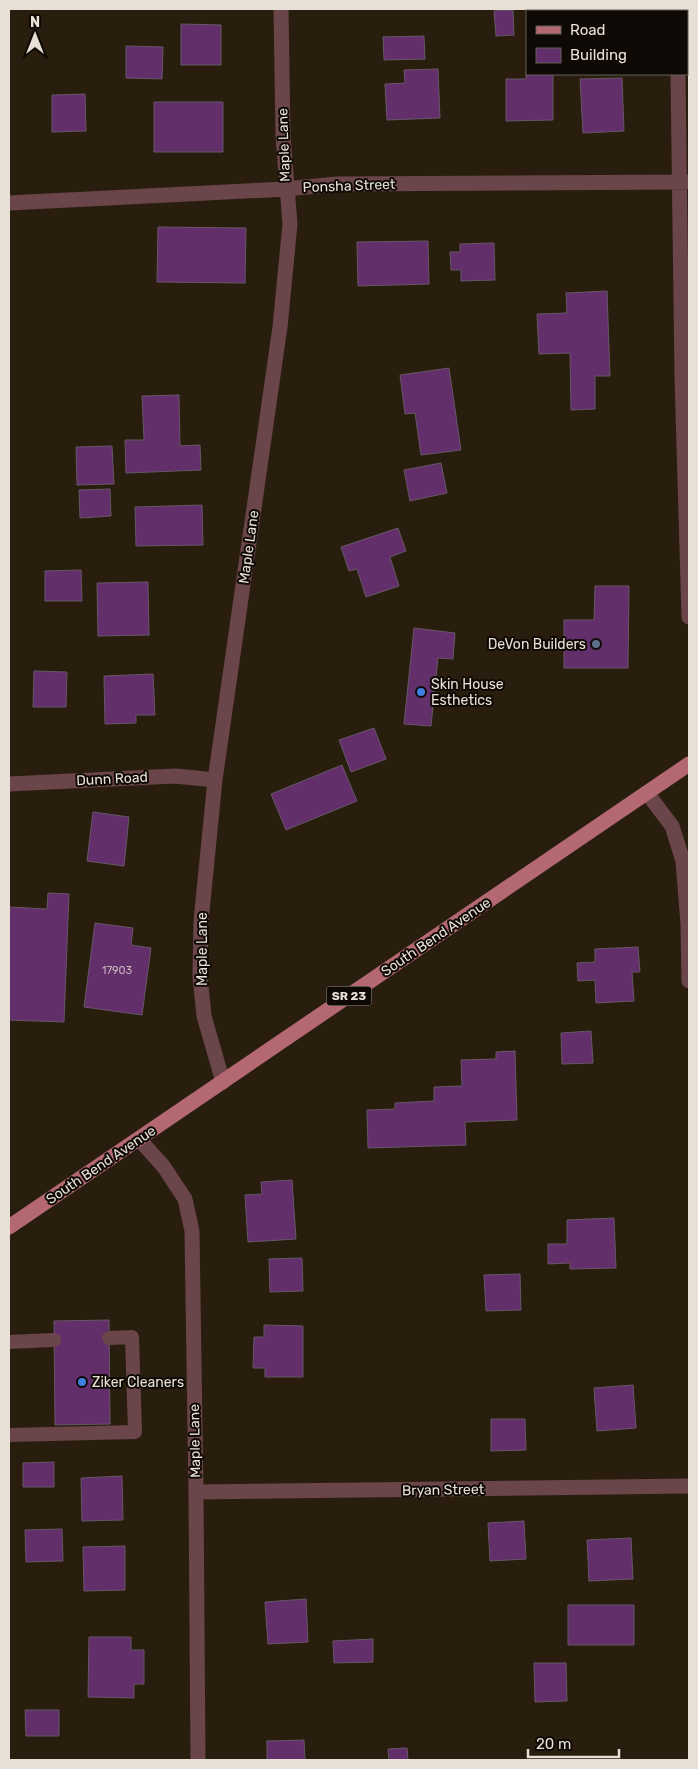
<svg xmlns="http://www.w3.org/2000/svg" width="698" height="1769" font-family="Rubik,sans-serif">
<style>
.building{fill:#632f6a;stroke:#665767}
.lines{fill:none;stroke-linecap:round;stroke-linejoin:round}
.service{stroke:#6a454a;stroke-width:14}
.minor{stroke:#6a454a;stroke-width:15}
.primary{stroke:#b36872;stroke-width:15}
.service-dot{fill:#5c6f8a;stroke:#0e0904;stroke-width:2}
.shop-dot{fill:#3f7fe0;stroke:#0e0904;stroke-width:2}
.labels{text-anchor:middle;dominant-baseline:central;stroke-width:4;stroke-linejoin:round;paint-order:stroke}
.number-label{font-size:11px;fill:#c7b4bb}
.shield{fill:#0e0904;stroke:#a7a097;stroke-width:1}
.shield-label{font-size:12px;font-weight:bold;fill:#e8e0d6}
.street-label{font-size:14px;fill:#e8e0d6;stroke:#0e0904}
.poi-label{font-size:14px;fill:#e8e0d6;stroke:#0e0904;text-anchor:start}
</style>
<rect width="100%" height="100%" fill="#291e0e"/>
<path class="building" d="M 610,9 L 610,11 L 570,11 L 570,10 Z
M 513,10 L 514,35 L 496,36 L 494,11 Z
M 181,24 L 221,25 L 221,65 L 181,65 Z
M 424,36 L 425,59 L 384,60 L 383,37 Z
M 126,46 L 163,47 L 162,79 L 126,78 Z
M 438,69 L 440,118 L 387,120 L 385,84 L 405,83 L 404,70 Z
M 526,72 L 527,74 L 553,74 L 553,120 L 506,121 L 506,79 L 526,79 Z
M 622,78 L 624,131 L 583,133 L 580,79 Z
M 85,94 L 86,131 L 52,132 L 52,95 Z
M 154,102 L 223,102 L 223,152 L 154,152 Z
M 158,227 L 246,228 L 245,283 L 157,282 Z
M 428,241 L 429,284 L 358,286 L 357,242 Z
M 494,243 L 495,280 L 461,281 L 461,270 L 451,270 L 450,252 L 460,252 L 460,244 Z
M 607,291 L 610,376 L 595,376 L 595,409 L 571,410 L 570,353 L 539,354 L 537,314 L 567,313 L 566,293 Z
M 449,368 L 461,450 L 421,455 L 415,413 L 405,414 L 400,375 Z
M 179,395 L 180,446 L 200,445 L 201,470 L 126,473 L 125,440 L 144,440 L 142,396 Z
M 112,446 L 114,484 L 77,485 L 76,447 Z
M 441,463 L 447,493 L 410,501 L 404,470 Z
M 110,489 L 111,516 L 80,518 L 79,490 Z
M 202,505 L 203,545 L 136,546 L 135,507 Z
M 398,528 L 406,551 L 390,557 L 399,586 L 366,597 L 357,569 L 349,571 L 341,547 Z
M 81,570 L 82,601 L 45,601 L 45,571 Z
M 148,582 L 149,635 L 98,636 L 97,583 Z
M 595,586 L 629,586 L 628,668 L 564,668 L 564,620 L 594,620 Z
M 414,628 L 455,633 L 453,659 L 438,658 L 431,726 L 404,724 Z
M 34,671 L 67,672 L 66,707 L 33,707 Z
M 153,674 L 155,715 L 136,715 L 136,723 L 105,724 L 104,676 Z
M 374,728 L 386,759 L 351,772 L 339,740 Z
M 342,765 L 357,801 L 286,830 L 271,794 Z
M 93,812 L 129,817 L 124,866 L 87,861 Z
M 48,893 L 69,894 L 64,1022 L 9,1020 L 9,907 L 47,909 Z
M 95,923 L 133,928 L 131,945 L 151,948 L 142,1015 L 84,1007 Z
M 638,947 L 640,972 L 632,972 L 634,1001 L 596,1003 L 595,980 L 578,981 L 577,963 L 595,962 L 595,949 Z
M 591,1031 L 593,1063 L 562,1064 L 561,1033 Z
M 515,1051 L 517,1120 L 465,1122 L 466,1145 L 368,1148 L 367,1110 L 395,1109 L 395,1103 L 434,1101 L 434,1087 L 462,1086 L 461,1060 L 496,1059 L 496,1052 Z
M 292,1180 L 296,1239 L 248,1242 L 245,1195 L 262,1194 L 261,1182 Z
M 614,1218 L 616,1268 L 570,1269 L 570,1263 L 548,1264 L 548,1244 L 567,1244 L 567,1220 Z
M 302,1258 L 303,1291 L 270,1292 L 269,1259 Z
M 520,1274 L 521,1310 L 486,1311 L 484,1275 Z
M 109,1320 L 110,1424 L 55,1425 L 54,1321 Z
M 264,1325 L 303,1326 L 303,1377 L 265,1377 L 265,1368 L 253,1368 L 254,1337 L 264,1337 Z
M 633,1385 L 636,1428 L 597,1431 L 594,1388 Z
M 491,1419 L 525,1419 L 526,1450 L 491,1451 Z
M 54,1462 L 54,1487 L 23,1487 L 23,1463 Z
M 122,1476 L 123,1520 L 82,1521 L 81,1478 Z
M 524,1521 L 526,1559 L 490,1561 L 488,1523 Z
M 62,1529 L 63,1561 L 26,1562 L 25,1530 Z
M 631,1538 L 633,1579 L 589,1581 L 587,1540 Z
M 125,1546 L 125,1590 L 84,1591 L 83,1547 Z
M 306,1599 L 308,1642 L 268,1644 L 265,1602 Z
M 568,1605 L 634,1605 L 634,1645 L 568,1645 Z
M 89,1637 L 131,1637 L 131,1650 L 144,1650 L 144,1684 L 134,1684 L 134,1698 L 88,1697 Z
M 373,1639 L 373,1662 L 334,1663 L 333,1641 Z
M 534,1663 L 566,1663 L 567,1701 L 535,1702 Z
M 25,1710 L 59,1710 L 59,1736 L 26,1736 Z
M 304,1740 L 305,1760 L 267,1760 L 267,1741 Z
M 407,1748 L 408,1760 L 389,1760 L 388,1749 Z"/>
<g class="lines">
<path class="service" d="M 9,1342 L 54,1340
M 9,1435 L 135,1432 L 132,1337 L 109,1338"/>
<path class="minor" d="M 676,9 L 676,11
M 678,74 L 682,377 L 689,617
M 9,203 L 286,189 L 337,184 L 689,182
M 9,784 L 175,776 L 215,780
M 647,793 L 672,826 L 683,861 L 688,924 L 689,981
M 223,1082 L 204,1016 L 200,976 L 201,921 L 215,780 L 280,327 L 290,224 L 283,136 L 281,9
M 139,1139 L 164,1167 L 185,1199 L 192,1231 L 196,1492 L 198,1760
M 196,1492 L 689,1486"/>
<path class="primary" d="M 9,1227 L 689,764"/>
</g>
<circle class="service-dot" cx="596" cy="644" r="5"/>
<g class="shop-dot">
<circle cx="421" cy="692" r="5"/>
<circle cx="82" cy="1382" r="5"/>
</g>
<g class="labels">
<g class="number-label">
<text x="117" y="970">17903</text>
</g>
<rect class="shield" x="326.5" y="986.5" width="45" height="19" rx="4"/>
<g class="shield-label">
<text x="349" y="996">SR 23</text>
</g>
<g class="street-label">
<text transform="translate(284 145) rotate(-92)">Maple Lane</text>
<text transform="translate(349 186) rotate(-2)">Ponsha Street</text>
<text transform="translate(249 547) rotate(-82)">Maple Lane</text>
<text transform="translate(112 779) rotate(-3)">Dunn Road</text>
<text transform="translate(436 937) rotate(-34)">South Bend Avenue</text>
<text transform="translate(202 949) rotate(-90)">Maple Lane</text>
<text transform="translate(101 1165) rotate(-34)">South Bend Avenue</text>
<text transform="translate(195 1441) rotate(-91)">Maple Lane</text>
<text transform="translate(443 1490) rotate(-1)">Bryan Street</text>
</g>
<g class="poi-label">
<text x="586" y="644" text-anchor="end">DeVon Builders</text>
<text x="431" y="684">Skin House<tspan x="431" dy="16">Esthetics</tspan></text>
<text x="92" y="1382">Ziker Cleaners</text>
</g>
</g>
<rect width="698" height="1769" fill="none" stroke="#e8e0d6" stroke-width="20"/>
<rect x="526" y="10" width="162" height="65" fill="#0e0904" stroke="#655f58"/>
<rect x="536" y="26" width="25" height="8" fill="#b36872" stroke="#655f58"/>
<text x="570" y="35" font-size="15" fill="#e8e0d6">Road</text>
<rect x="536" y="48" width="25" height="15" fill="#632f6a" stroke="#655f58"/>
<text x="570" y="60" font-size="15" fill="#e8e0d6">Building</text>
<g transform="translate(35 35)" stroke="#0e0904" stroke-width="4" paint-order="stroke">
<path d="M0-4L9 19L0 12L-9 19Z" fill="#e8e0d6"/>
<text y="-8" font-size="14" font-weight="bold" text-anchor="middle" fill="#e8e0d6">N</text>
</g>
<path d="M528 1749v8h91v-8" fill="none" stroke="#e8e0d6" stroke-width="2.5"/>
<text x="536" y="1749" font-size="15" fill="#e8e0d6" stroke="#0e0904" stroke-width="4" paint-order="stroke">20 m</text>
</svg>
